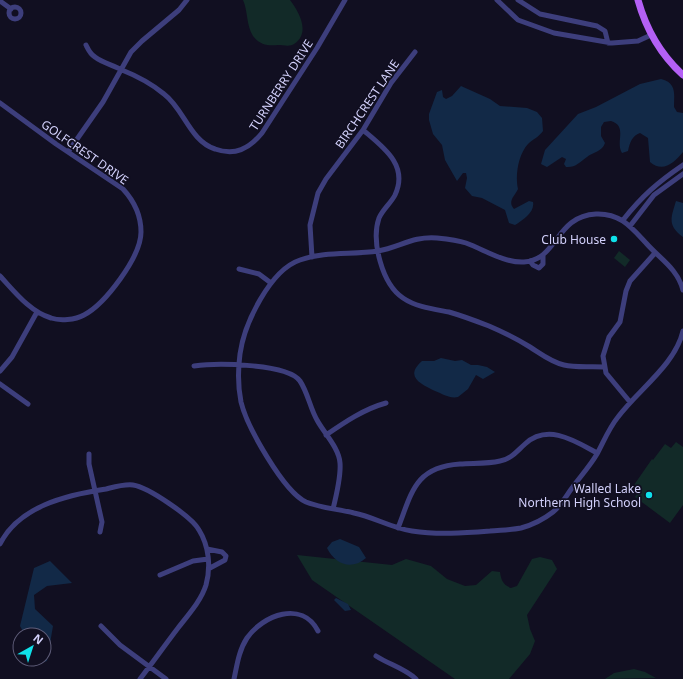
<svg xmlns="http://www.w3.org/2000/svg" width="683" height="679" font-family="'Noto Sans',sans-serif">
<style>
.green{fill:#122a28}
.water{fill:#122947}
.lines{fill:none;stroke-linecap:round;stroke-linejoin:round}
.minor{stroke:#3d3e7c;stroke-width:5}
.major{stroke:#b460f5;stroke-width:7}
.poi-dot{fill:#0fe1ea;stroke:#110f21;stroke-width:1.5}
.labels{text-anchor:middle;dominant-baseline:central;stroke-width:3.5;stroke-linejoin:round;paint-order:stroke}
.street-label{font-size:12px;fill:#d3d1fc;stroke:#110f21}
.poi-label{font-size:12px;fill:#d3d1fc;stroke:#110f21;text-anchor:end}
</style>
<rect width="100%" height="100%" fill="#110f21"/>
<path class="green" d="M 243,0 L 290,0 C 299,12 311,33 294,44 C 290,47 283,45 278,45 C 268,46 260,45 253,36 C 246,25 248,11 243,0 Z
M 619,251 L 630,260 L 625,267 L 614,258 Z
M 676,442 L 683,447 L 683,505 L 670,523 L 635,497 L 640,490 L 634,485 L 652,459 L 653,460 L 665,444 L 671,448 Z
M 297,555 L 392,565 L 406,559 L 431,566 L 447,579 L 465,586 L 476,585 L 492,571 L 500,572 C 501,580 503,585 511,588 L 517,586 L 532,559 L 540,557 L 552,560 L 557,569 L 527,615 L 530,629 L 535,641 L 530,654 L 509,679 L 455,679 L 312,580 Z
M 634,669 L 645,672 L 656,678 L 605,679 L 614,673 Z"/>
<path class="water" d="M 661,79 C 677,83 674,94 674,107 L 677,112 L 683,113 L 683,152 C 674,163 663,173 650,162 L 648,138 L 640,133 C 632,136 630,142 628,151 L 622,153 C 615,142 628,126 611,121 L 604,122 L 601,127 L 601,136 L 605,143 C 602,152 593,152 587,157 C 580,162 575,168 566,167 L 564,164 L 566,159 L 562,157 L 547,167 L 541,164 L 545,150 L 578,114 L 596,107 L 640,84 Z
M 461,86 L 490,99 L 500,106 L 527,108 L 537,112 L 542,118 L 543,131 C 539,137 533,139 528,144 C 518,155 515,176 518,189 C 515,196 507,201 514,209 L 529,201 L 533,202 C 535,212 523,220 515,225 L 509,223 L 505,210 L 482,198 L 472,196 L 465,188 L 467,178 L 466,173 L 463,173 L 457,181 L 445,160 L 442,145 L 433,134 L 429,120 L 429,114 L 437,92 L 442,90 L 443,97 L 446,99 L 452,96 Z
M 676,201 L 683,203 L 683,237 C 667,225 671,218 676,201 Z
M 441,358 L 455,361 L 462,360 L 471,365 L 478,365 L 487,367 L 495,372 L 483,379 L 476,375 L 468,389 L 458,397 C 450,399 443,394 435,391 C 421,384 404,377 422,361 L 434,361 Z
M 340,539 L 359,547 L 366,558 C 351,571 335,564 327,548 L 332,542 Z
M 50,561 L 72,583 L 47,586 L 34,595 L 35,609 L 53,626 L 47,661 L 39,664 L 37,659 L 44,659 L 44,635 L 25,635 L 20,626 L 34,568 Z
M 336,598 L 348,604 L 351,610 L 345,611 L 334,600 Z"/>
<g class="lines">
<path class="minor" d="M 497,0 L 518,20 L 554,33 L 612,43 L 638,41 L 651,35
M 518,0 L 540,14 L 597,26 L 605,31 L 608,43
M 0,1 L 11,9
M9 13a6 6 0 1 1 12 0a6 6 0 1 1-12 0Z
M 86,45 C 88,49 90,54 95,57 C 103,63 113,65 122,70 C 137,76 152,84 164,94 C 184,109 190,141 215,149 C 235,156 249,149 262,133 L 317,48 L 345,0
M 0,103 L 56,144 L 123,189 C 134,201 141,215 141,232 C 141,257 105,304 84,315 C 75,320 60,321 51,318 C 30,312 14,291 0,276
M 363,130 C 383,147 409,165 395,195 C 391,203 383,209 379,218 C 371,241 382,284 403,298 C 416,307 433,309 449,312 C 463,316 476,321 489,326 C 503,332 517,339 530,347 C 541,354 551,362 564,365 C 576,368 591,366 604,367
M 68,152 L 103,102 L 131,52 L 142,41 L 179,10 L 187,0
M 623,220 C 642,196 658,182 683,165
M 630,226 L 654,195 L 683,174
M 312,257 L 310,225 L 318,193 L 326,179 L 363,130 L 391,83 L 415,52
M 530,261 L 533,265 L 539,268 L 543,264 L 543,255
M 239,269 L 259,274 L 271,283
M 683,290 C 677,268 660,259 646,243 C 631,227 620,213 596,214 C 555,216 558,260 524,262 C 504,263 485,250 466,243 C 457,240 447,239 437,238 C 413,236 400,247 378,251 C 352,255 325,251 300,260 C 270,270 244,324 240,354 C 238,369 238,387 241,402 C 247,427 284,492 306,502 C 321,508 338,509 354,513 C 374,517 391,528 412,531 C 438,535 464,533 490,531 C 500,530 511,530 521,528 C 532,525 544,519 553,512 C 561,506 566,496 572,488 C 580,477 590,466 597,454 C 604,441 609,428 618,417 C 638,390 675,365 683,331
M 194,366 C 215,363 287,363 300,381 C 308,393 310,408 317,420 C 324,433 339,448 340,463 C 341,475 336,497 333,509
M 0,371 L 12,357 L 37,312
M 0,384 L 28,404
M 630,402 L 606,373 L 603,356 L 609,337 L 620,322 L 626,291 L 630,281 L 655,253
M 326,435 C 345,422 364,409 386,403
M 89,454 L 89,464 L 102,522 L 100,532
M 398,528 C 412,492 415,467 460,464 C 473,463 487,464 500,461 C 511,459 516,452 525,444 C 548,423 575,441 597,453
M 0,544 C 19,506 67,495 106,489 C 114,487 124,484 133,485 C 148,487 192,517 199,530 C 209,546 211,567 206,585 C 201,601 188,615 178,628 C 165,645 153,662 140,679
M 207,549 L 222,552 L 226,556 L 225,560 L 210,568
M 160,575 L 193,561 L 208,559
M 101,626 L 120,645 L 166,679
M 376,656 C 390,665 404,668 416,679
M 234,679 C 237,665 239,650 247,638 C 263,615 302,600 318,631"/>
<path class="major" d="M 638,0 C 646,29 660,54 683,75"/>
</g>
<g class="poi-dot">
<circle cx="614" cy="239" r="4"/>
<circle cx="649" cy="495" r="4"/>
</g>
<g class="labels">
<g class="street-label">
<text transform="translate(281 85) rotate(-57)">TURNBERRY DRIVE</text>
<text transform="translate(367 104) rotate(-56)">BIRCHCREST LANE</text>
<text transform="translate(85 152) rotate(35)">GOLFCREST DRIVE</text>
</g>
<g class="poi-label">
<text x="606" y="239">Club House</text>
<text x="641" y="488">Walled Lake<tspan x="641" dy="14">Northern High School</tspan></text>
</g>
</g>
<g transform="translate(32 647) rotate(39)"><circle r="19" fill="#110f21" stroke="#5f5d79"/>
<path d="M0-3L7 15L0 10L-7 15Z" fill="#0fe1ea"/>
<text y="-6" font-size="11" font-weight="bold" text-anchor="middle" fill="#d3d1fc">N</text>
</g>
</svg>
